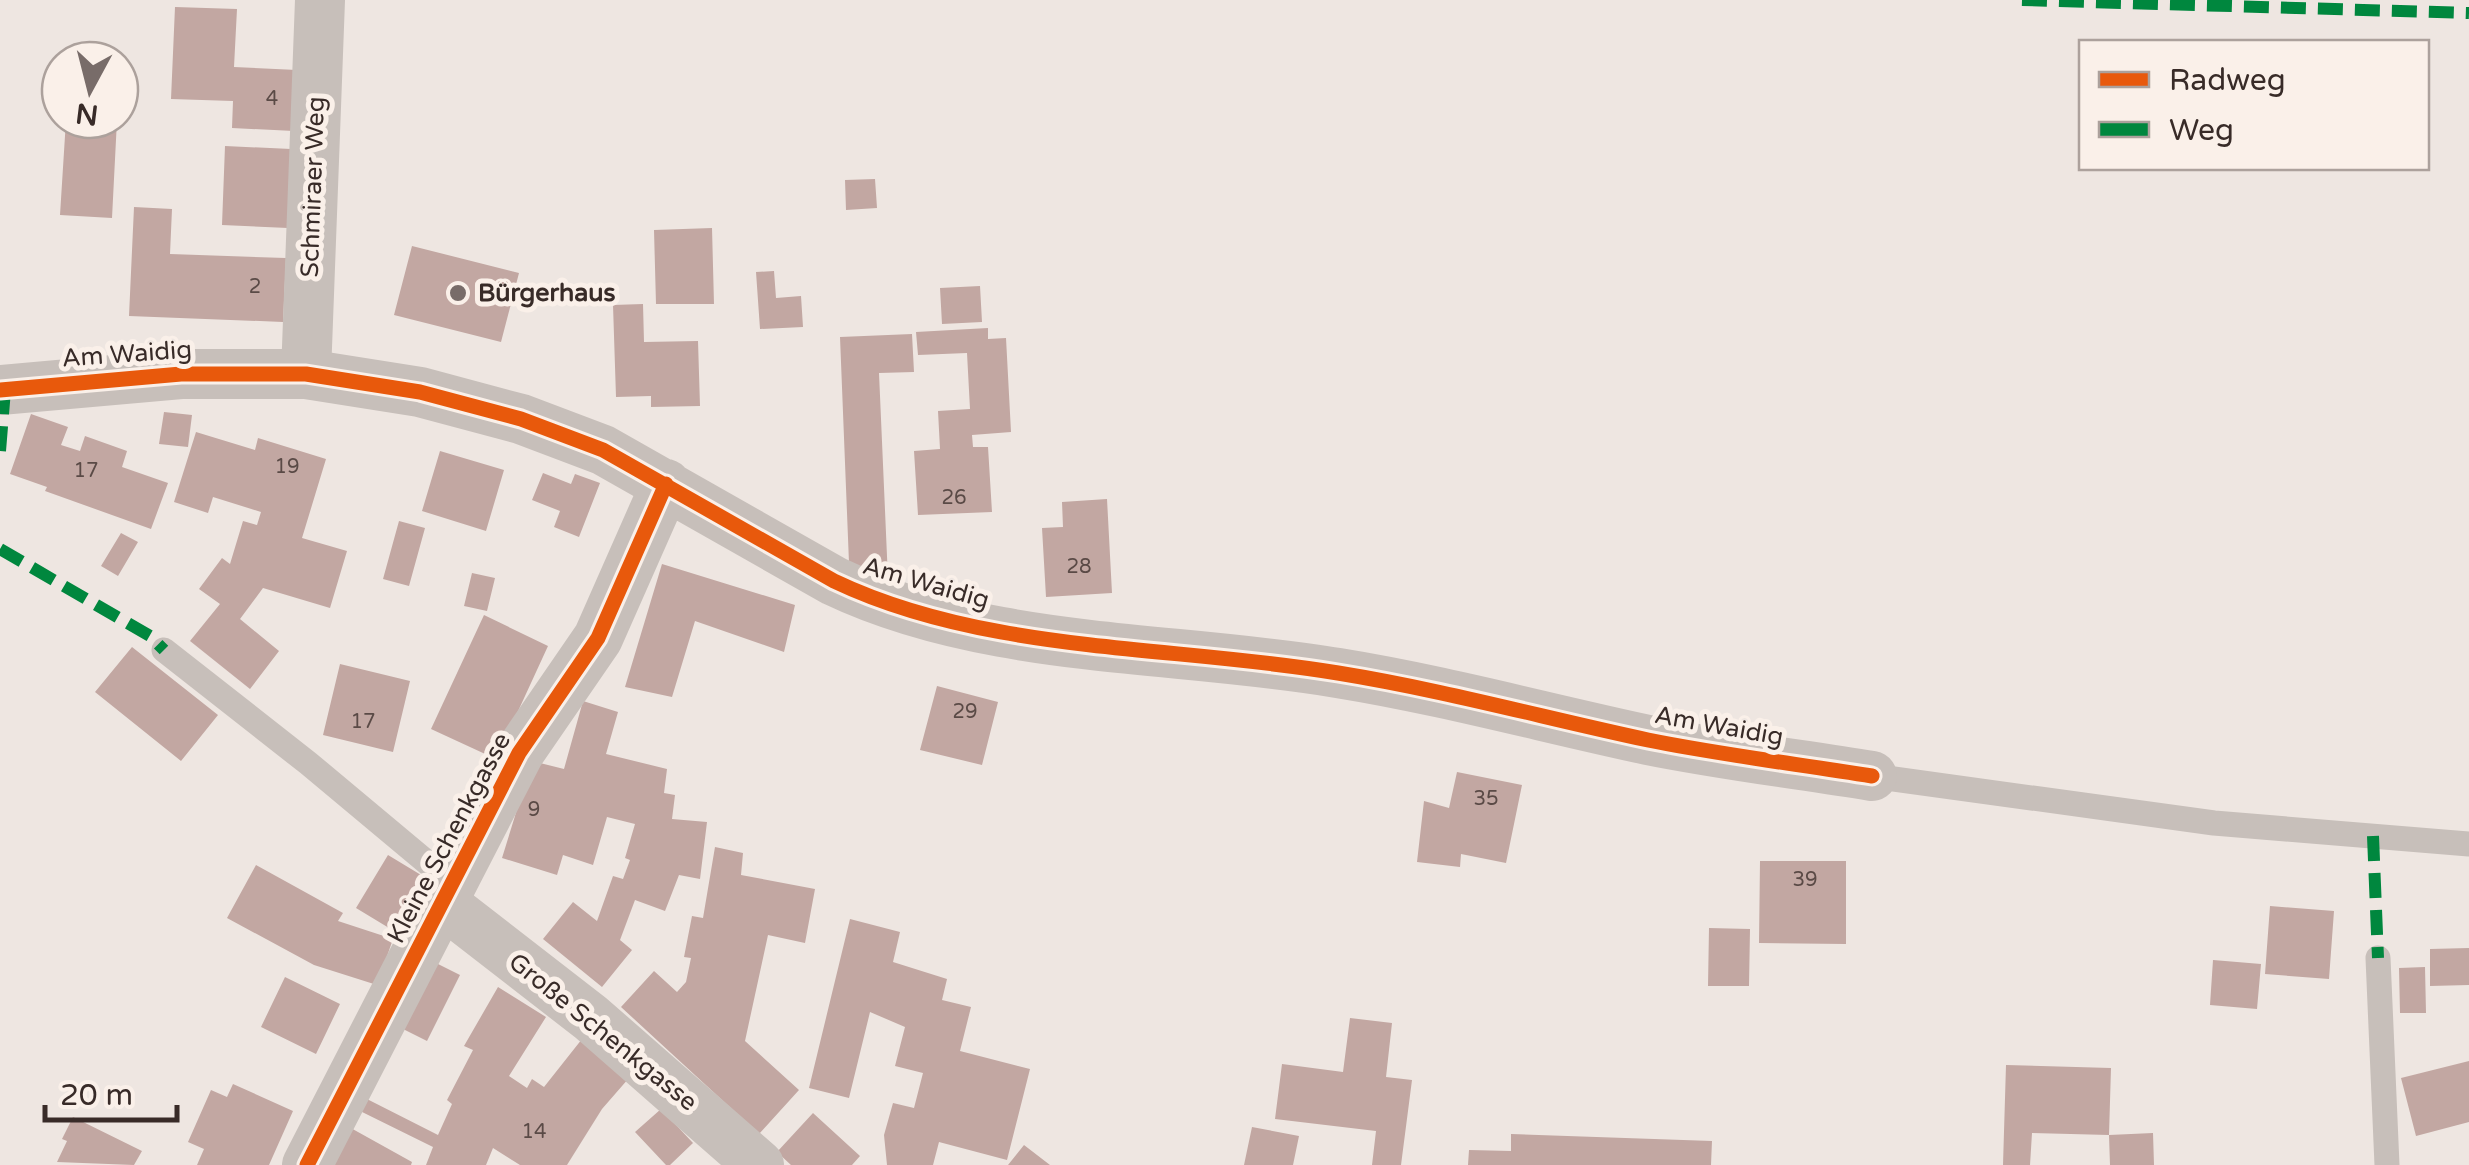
<svg xmlns="http://www.w3.org/2000/svg" width="2469" height="1165" font-family="'Varela Round',sans-serif">
<style>
.building{fill:#c2a7a2}
.lines{fill:none;stroke-linecap:round;stroke-linejoin:round}
.service{stroke:#c7bfba;stroke-width:25}
.minor{stroke:#c7bfba;stroke-width:50}
.quiet{stroke:#00873e;stroke-width:12;stroke-dasharray:25 12;stroke-linecap:butt}
.cycleway-casing{stroke:#faf0e9;stroke-width:21}
.cycleway{stroke:#e8590c;stroke-width:15}
.poi-dot{fill:#786c69;stroke:#faf0e9;stroke-width:4}
.labels{text-anchor:middle;dominant-baseline:central;stroke-width:10;stroke-linejoin:round;paint-order:stroke}
.number-label{font-size:20px;fill:#5a4a46}
.street-label{font-size:25px;fill:#382b28;stroke:#faf0e9}
.poi-label{font-size:25px;font-weight:bold;fill:#382b28;stroke:#faf0e9;text-anchor:start}
</style>
<rect width="100%" height="100%" fill="#eee6e1"/>
<path class="building" d="M 175,7 L 237,9 L 234,67 L 297,70 L 294,131 L 232,128 L 233,101 L 171,99 Z
M 66,120 L 117,120 L 112,218 L 60,215 Z
M 225,146 L 291,149 L 288,228 L 222,225 Z
M 875,179 L 877,208 L 846,210 L 845,180 Z
M 134,207 L 172,209 L 170,254 L 286,258 L 283,322 L 129,316 Z
M 712,228 L 714,304 L 656,304 L 654,230 Z
M 412,246 L 519,273 L 501,342 L 394,315 Z
M 774,271 L 776,298 L 801,296 L 803,327 L 760,329 L 756,272 Z
M 980,286 L 982,322 L 942,324 L 940,288 Z
M 643,304 L 644,342 L 698,341 L 700,406 L 651,407 L 651,396 L 616,397 L 613,305 Z
M 988,328 L 988,339 L 1006,338 L 1011,432 L 972,435 L 973,447 L 988,447 L 992,512 L 918,515 L 914,451 L 940,449 L 938,411 L 970,409 L 967,353 L 918,355 L 916,332 Z
M 912,334 L 914,372 L 879,373 L 888,579 L 849,563 L 840,337 Z
M 164,412 L 192,415 L 188,447 L 159,444 Z
M 31,414 L 68,427 L 61,445 L 80,451 L 85,436 L 127,451 L 122,467 L 168,483 L 151,529 L 45,491 L 47,487 L 10,474 Z
M 196,432 L 255,450 L 258,438 L 326,459 L 302,538 L 347,551 L 330,608 L 263,588 L 240,619 L 279,651 L 250,689 L 190,641 L 220,604 L 199,589 L 222,558 L 230,564 L 243,521 L 257,525 L 261,512 L 213,497 L 208,513 L 174,502 Z
M 440,451 L 504,470 L 486,531 L 422,511 Z
M 543,473 L 571,484 L 575,474 L 600,483 L 579,537 L 554,527 L 560,511 L 532,500 Z
M 1107,499 L 1112,593 L 1046,597 L 1042,528 L 1063,527 L 1062,502 Z
M 399,521 L 425,528 L 409,586 L 383,579 Z
M 121,533 L 138,542 L 118,576 L 101,566 Z
M 662,564 L 795,605 L 784,652 L 695,621 L 672,697 L 625,687 Z
M 472,573 L 495,578 L 487,611 L 464,606 Z
M 484,615 L 548,646 L 496,759 L 431,729 Z
M 132,647 L 218,715 L 181,761 L 95,692 Z
M 340,664 L 410,681 L 393,752 L 323,735 Z
M 937,686 L 998,702 L 982,765 L 920,750 Z
M 583,701 L 618,712 L 606,754 L 667,769 L 664,793 L 675,795 L 672,819 L 707,822 L 700,879 L 679,875 L 665,911 L 635,900 L 620,940 L 632,950 L 602,987 L 543,939 L 573,902 L 597,921 L 613,876 L 623,879 L 630,860 L 625,858 L 635,824 L 607,817 L 593,865 L 563,855 L 557,875 L 502,858 L 532,761 L 564,769 Z
M 1457,772 L 1522,785 L 1506,863 L 1461,854 L 1460,867 L 1417,862 L 1424,801 L 1449,808 Z
M 715,847 L 743,853 L 741,875 L 815,889 L 805,943 L 768,935 L 745,1041 L 799,1090 L 759,1134 L 621,1007 L 654,971 L 677,992 L 686,982 L 691,958 L 684,957 L 692,916 L 703,918 Z
M 388,855 L 426,878 L 394,931 L 356,908 Z
M 1760,861 L 1846,861 L 1846,944 L 1759,943 Z
M 256,865 L 343,913 L 338,921 L 393,939 L 377,985 L 314,965 L 227,918 Z
M 2270,906 L 2334,911 L 2329,979 L 2265,974 Z
M 850,919 L 900,932 L 893,962 L 947,979 L 942,1000 L 971,1007 L 960,1051 L 1030,1069 L 1007,1160 L 939,1142 L 933,1165 L 887,1165 L 884,1135 L 893,1103 L 914,1108 L 923,1073 L 895,1066 L 905,1027 L 870,1012 L 849,1098 L 809,1088 Z
M 1709,928 L 1750,929 L 1749,986 L 1708,986 Z
M 2469,948 L 2469,985 L 2430,986 L 2430,949 Z
M 428,959 L 460,975 L 427,1041 L 395,1025 Z
M 2213,960 L 2261,964 L 2257,1009 L 2210,1005 Z
M 2425,967 L 2426,1013 L 2400,1013 L 2399,968 Z
M 285,977 L 340,1004 L 316,1054 L 261,1027 Z
M 498,987 L 546,1017 L 509,1076 L 527,1088 L 532,1079 L 544,1087 L 582,1039 L 629,1078 L 602,1109 L 567,1165 L 520,1165 L 493,1148 L 486,1165 L 426,1165 L 433,1147 L 356,1109 L 363,1097 L 438,1135 L 452,1104 L 447,1100 L 473,1050 L 464,1046 Z
M 1350,1018 L 1392,1023 L 1386,1077 L 1412,1080 L 1401,1165 L 1372,1165 L 1376,1131 L 1275,1119 L 1282,1064 L 1343,1072 Z
M 2469,1061 L 2469,1122 L 2416,1136 L 2401,1078 Z
M 2006,1065 L 2111,1068 L 2109,1135 L 2153,1133 L 2154,1165 L 2110,1165 L 2109,1135 L 2032,1133 L 2030,1165 L 2003,1165 Z
M 233,1084 L 293,1111 L 269,1165 L 197,1165 L 204,1149 L 188,1142 L 211,1090 L 227,1097 Z
M 661,1109 L 693,1143 L 670,1165 L 666,1165 L 635,1132 Z
M 813,1113 L 860,1156 L 852,1165 L 791,1165 L 777,1152 Z
M 73,1117 L 142,1151 L 134,1165 L 57,1162 L 67,1141 L 62,1139 Z
M 349,1127 L 412,1162 L 411,1165 L 328,1165 Z
M 1252,1127 L 1299,1136 L 1293,1165 L 1244,1165 Z
M 1511,1134 L 1712,1141 L 1711,1165 L 1468,1165 L 1469,1150 L 1511,1151 Z
M 1024,1145 L 1050,1165 L 1008,1165 Z"/>
<g class="lines">
<path class="service" d="M 164,650 L 308,763 L 454,885
M 1872,776 L 2214,823 L 2469,844
M 2378,958 L 2387,1165"/>
<path class="minor" d="M 306,374 L 320,0
M 0,390 L 181,374 L 306,374 L 420,392 L 521,419 L 603,450 L 834,581 C 987,654 1173,645 1338,673 C 1443,690 1545,718 1648,740 C 1722,755 1798,764 1872,776
M 444,904 L 591,1018 L 759,1165
M 307,1165 L 519,753 L 598,638 L 666,484"/>
<path class="quiet" d="M 2022,0 L 2469,13
M 0,451 L 5,390
M 0,549 L 150,636 L 164,650
M 2373,836 L 2378,958"/>
<defs>
<path id="cycleway" d="M 0,390 L 181,374 L 306,374 L 420,392 L 521,419 L 603,450 L 834,581 C 987,654 1173,645 1338,673 C 1443,690 1545,718 1648,740 C 1722,755 1798,764 1872,776
M 307,1165 L 519,753 L 598,638 L 666,484"/>
</defs>
<use href="#cycleway" class="cycleway-casing"/>
<use href="#cycleway" class="cycleway"/>
</g>
<circle class="poi-dot" cx="458" cy="293" r="10"/>
<g class="labels">
<g class="number-label">
<text x="272" y="99">4</text>
<text x="255" y="287">2</text>
<text x="287" y="467">19</text>
<text x="86" y="471">17</text>
<text x="954" y="498">26</text>
<text x="1079" y="567">28</text>
<text x="965" y="712">29</text>
<text x="363" y="722">17</text>
<text x="1486" y="799">35</text>
<text x="534" y="810">9</text>
<text x="1805" y="880">39</text>
<text x="534" y="1132">14</text>
</g>
<g class="street-label">
<text transform="translate(313 187) rotate(-88)">Schmiraer Weg</text>
<text transform="translate(127 354) rotate(-4)">Am Waidig</text>
<text transform="translate(926 583) rotate(16)">Am Waidig</text>
<text transform="translate(1719 726) rotate(10)">Am Waidig</text>
<text transform="translate(449 838) rotate(-62)">Kleine Schenkgasse</text>
<text transform="translate(603 1032) rotate(39)">Große Schenkgasse</text>
</g>
<g class="poi-label">
<text x="478" y="293">Bürgerhaus</text>
</g>
</g>
<rect x="2079" y="40" width="350" height="130" fill="#faf0e9" stroke="#aca19c" stroke-width="2.5"/>
<rect x="2099" y="72" width="50" height="15" fill="#e8590c" stroke="#aca19c" stroke-width="2.5"/>
<text x="2169" y="90" font-size="30" fill="#382b28">Radweg</text>
<rect x="2099" y="122" width="50" height="15" fill="#00873e" stroke="#aca19c" stroke-width="2.5"/>
<text x="2169" y="140" font-size="30" fill="#382b28">Weg</text>
<g transform="translate(90 90) rotate(187)"><circle r="48" fill="#faf0e9" stroke="#aca19c" stroke-width="2.5"/>
<path d="M0-8L18 38L0 25L-18 38Z" fill="#786c69"/>
<text y="-15" font-size="28" font-weight="bold" text-anchor="middle" fill="#382b28">N</text>
</g>
<path d="M45 1105v15h132v-15" fill="none" stroke="#382b28" stroke-width="5"/>
<text x="60" y="1105" font-size="30" fill="#382b28" stroke="#faf0e9" stroke-width="8" paint-order="stroke">20 m</text>
</svg>
